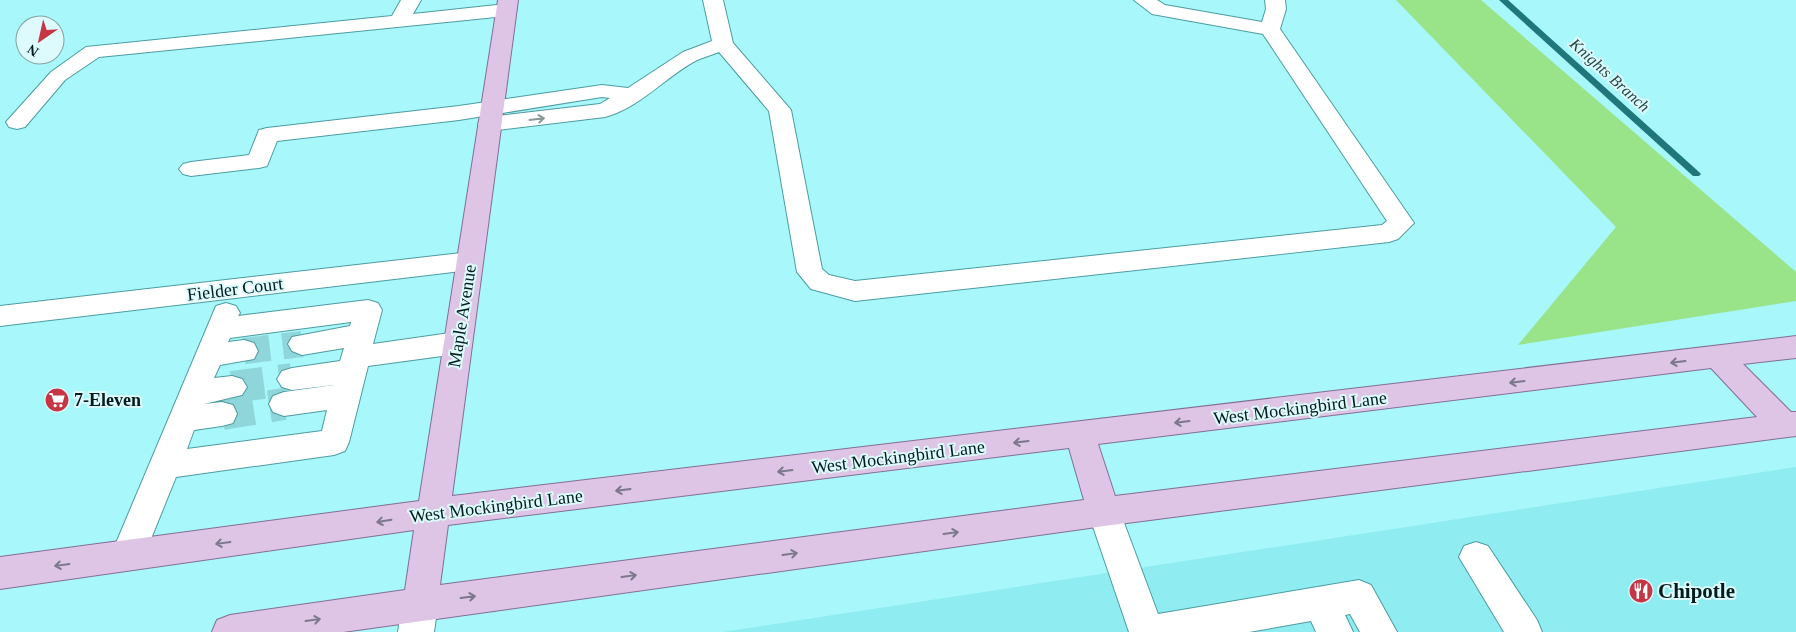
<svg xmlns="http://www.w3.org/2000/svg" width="1796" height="632" font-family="'Times New Roman',serif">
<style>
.built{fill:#8fecf1}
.green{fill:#99e388}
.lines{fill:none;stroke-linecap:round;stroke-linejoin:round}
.stream{fill:#1f777b;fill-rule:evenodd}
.minor-tunnel-far1{stroke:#8ed6da;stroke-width:26;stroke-dasharray:26 13;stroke-linecap:butt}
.minor-tunnel{stroke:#8ed6da;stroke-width:32;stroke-dasharray:32 16;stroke-linecap:butt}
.minor-casing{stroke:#4c9ca0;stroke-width:2}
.major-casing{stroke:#836f93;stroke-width:2}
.minor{fill:#fff;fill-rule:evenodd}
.major{fill:#dec4e5;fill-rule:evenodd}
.oneway{stroke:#8d9899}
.oneway2{stroke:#7b788b}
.labels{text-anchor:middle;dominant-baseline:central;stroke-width:4;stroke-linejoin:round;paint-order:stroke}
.far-water-label{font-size:16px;font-style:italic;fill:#234446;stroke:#ddfbfc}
.street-label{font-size:18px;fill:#021b1c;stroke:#ddfbfc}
.poi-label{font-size:18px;font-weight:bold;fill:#021b1c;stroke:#ddfbfc;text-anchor:start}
.near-poi-label{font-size:21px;font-weight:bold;fill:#021b1c;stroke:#ddfbfc;text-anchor:start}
</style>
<rect width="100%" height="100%" fill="#a7f7fb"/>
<path class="built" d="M 1796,467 L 1796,632 L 723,632 Z"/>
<path class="green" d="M 1396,0 L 1481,0 L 1796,272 L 1796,301 L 1518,345 L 1616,227 Z"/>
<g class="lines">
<path class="stream" d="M 1499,0 L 1508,0 L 1699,172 L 1701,174 L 1699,176 L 1693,176 Z"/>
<path class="minor-tunnel-far1" d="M 244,351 L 302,344"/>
<path class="minor-tunnel" d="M 232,387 L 292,379
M 222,414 L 284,404"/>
<defs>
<path id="minor" d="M 401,0 L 421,0 L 413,14 L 506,4 L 513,6 L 516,10 L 513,14 L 506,16 L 99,57 L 65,80 L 25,127 L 17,129 L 9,127 L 6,122 L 51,72 L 86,47 L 392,16 Z
M 703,0 L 723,0 L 733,43 L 791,110 L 822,269 L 829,275 L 855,281 L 1382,225 L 1387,221 L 1263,34 L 1152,14 L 1134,0 L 1157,0 L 1165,5 L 1262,22 L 1266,9 L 1265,0 L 1285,0 L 1286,9 L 1280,29 L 1414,223 L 1398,239 L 1389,242 L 855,301 L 811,289 L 797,272 L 769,111 L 719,52 C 712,55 704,57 697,60 C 666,76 640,108 605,117 L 489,131 L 481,129 L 478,124 L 481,119 L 489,117 L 600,104 L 610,98 L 602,97 L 459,120 L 277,141 L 267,166 L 259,168 L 191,176 L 183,174 L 179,169 L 183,164 L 191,162 L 249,155 L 259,130 L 267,128 L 459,106 L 602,85 L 628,88 L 683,52 L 712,41 Z
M 470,252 L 479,255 L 483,261 L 479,267 L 470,270 L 0,326 L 0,306 Z
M 368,300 L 378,303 L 382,310 L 373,344 L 457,332 L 467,336 L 471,343 L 467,350 L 457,354 L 368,366 L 349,442 L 345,451 L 334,455 L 176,477 L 140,566 L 128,570 L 116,566 L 111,555 L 216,306 L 226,303 L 236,306 L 240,313 L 238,316 ZM 351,322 L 350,326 L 292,337 L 288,344 L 292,351 L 302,355 L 344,348 L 340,361 L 292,368 L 282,371 L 277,379 L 282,387 L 292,390 L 334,385 L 284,392 L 273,396 L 269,404 L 273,412 L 284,416 L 327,410 L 322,431 L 187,449 L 194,430 L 222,426 L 233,423 L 237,414 L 233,405 L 222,402 L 204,404 L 242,395 L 247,387 L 242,379 L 232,376 L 214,378 L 220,365 L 254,359 L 258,351 L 254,343 L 244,340 L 228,342 L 230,338 Z
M 1104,498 L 1116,502 L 1120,512 L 1158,614 L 1359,580 L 1371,585 L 1397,632 L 1360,632 L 1350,614 L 1345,615 L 1353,632 L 1316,632 L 1311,621 L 1249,632 L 1129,632 L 1088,512 L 1092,502 Z
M 1476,542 L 1488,546 L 1537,620 L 1542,632 L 1504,632 L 1459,557 L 1464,546 Z
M 420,588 L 432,592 L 438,604 L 434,632 L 398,632 L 402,604 L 408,592 Z"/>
<path id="major" d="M 498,0 L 518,0 L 452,496 L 1796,336 L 1796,358 L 1743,364 L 1791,412 L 1796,412 L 1796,436 L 1104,526 L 343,632 L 212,632 L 217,620 L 230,615 L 405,590 L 414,530 L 0,589 L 0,557 L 419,501 ZM 1711,368 L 1757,417 L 1115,496 L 1098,444 ZM 1069,448 L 1084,500 L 440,585 L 448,525 Z"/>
</defs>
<use href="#minor" class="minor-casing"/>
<use href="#major" class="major-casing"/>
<use href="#minor" class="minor"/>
<use href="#major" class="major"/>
</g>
<defs><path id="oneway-shaft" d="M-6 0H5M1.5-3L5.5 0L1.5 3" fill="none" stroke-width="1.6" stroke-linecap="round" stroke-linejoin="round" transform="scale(1.25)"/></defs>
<use class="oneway" href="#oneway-shaft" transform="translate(537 119) rotate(-7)"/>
<g class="oneway2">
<use href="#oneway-shaft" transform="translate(1678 362) rotate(173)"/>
<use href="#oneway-shaft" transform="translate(1517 382) rotate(173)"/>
<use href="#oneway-shaft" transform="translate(1182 422) rotate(173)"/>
<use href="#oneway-shaft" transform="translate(1021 442) rotate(173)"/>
<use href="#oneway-shaft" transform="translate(785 471) rotate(173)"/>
<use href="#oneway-shaft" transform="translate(623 490) rotate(173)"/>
<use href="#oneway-shaft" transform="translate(384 521) rotate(171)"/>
<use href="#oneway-shaft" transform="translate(951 533) rotate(-8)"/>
<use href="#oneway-shaft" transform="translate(223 543) rotate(172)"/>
<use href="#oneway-shaft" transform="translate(790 554) rotate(-8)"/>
<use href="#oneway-shaft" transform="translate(62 565) rotate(172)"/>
<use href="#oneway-shaft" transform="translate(629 576) rotate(-8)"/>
<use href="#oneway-shaft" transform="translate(468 597) rotate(-7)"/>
<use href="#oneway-shaft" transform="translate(313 620) rotate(-8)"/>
</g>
<defs>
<symbol id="supermarket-disc" viewBox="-11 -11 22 22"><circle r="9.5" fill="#c53544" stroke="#ddfbfc"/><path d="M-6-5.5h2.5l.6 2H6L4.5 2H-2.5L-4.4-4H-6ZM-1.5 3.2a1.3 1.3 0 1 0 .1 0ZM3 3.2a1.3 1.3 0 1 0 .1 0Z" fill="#fff"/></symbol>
<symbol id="restaurant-disc" viewBox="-11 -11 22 22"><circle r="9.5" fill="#c53544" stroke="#ddfbfc"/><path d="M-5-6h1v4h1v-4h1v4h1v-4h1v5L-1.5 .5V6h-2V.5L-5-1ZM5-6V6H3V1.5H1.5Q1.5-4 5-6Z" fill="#fff"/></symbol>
</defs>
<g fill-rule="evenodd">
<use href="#supermarket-disc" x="43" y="386" width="28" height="28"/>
<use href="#restaurant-disc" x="1627" y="577" width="28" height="28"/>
</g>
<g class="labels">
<g class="far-water-label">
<text transform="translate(1610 75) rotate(42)">Knights Branch</text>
</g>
<g class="street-label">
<text transform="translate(235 289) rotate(-7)">Fielder Court</text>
<text transform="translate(462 316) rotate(-81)">Maple Avenue</text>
<text transform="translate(1300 408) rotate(-7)">West Mockingbird Lane</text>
<text transform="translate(898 457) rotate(-7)">West Mockingbird Lane</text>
<text transform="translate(496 506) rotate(-7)">West Mockingbird Lane</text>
</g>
<g class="poi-label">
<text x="74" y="400">7-Eleven</text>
</g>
<g class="near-poi-label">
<text x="1658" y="591">Chipotle</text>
</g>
</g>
<g transform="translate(40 40) rotate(214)"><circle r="24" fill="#ddfbfc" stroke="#85a1a2"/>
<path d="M0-4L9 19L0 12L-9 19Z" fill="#c53544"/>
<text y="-8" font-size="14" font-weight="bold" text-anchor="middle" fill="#021b1c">N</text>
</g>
</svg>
